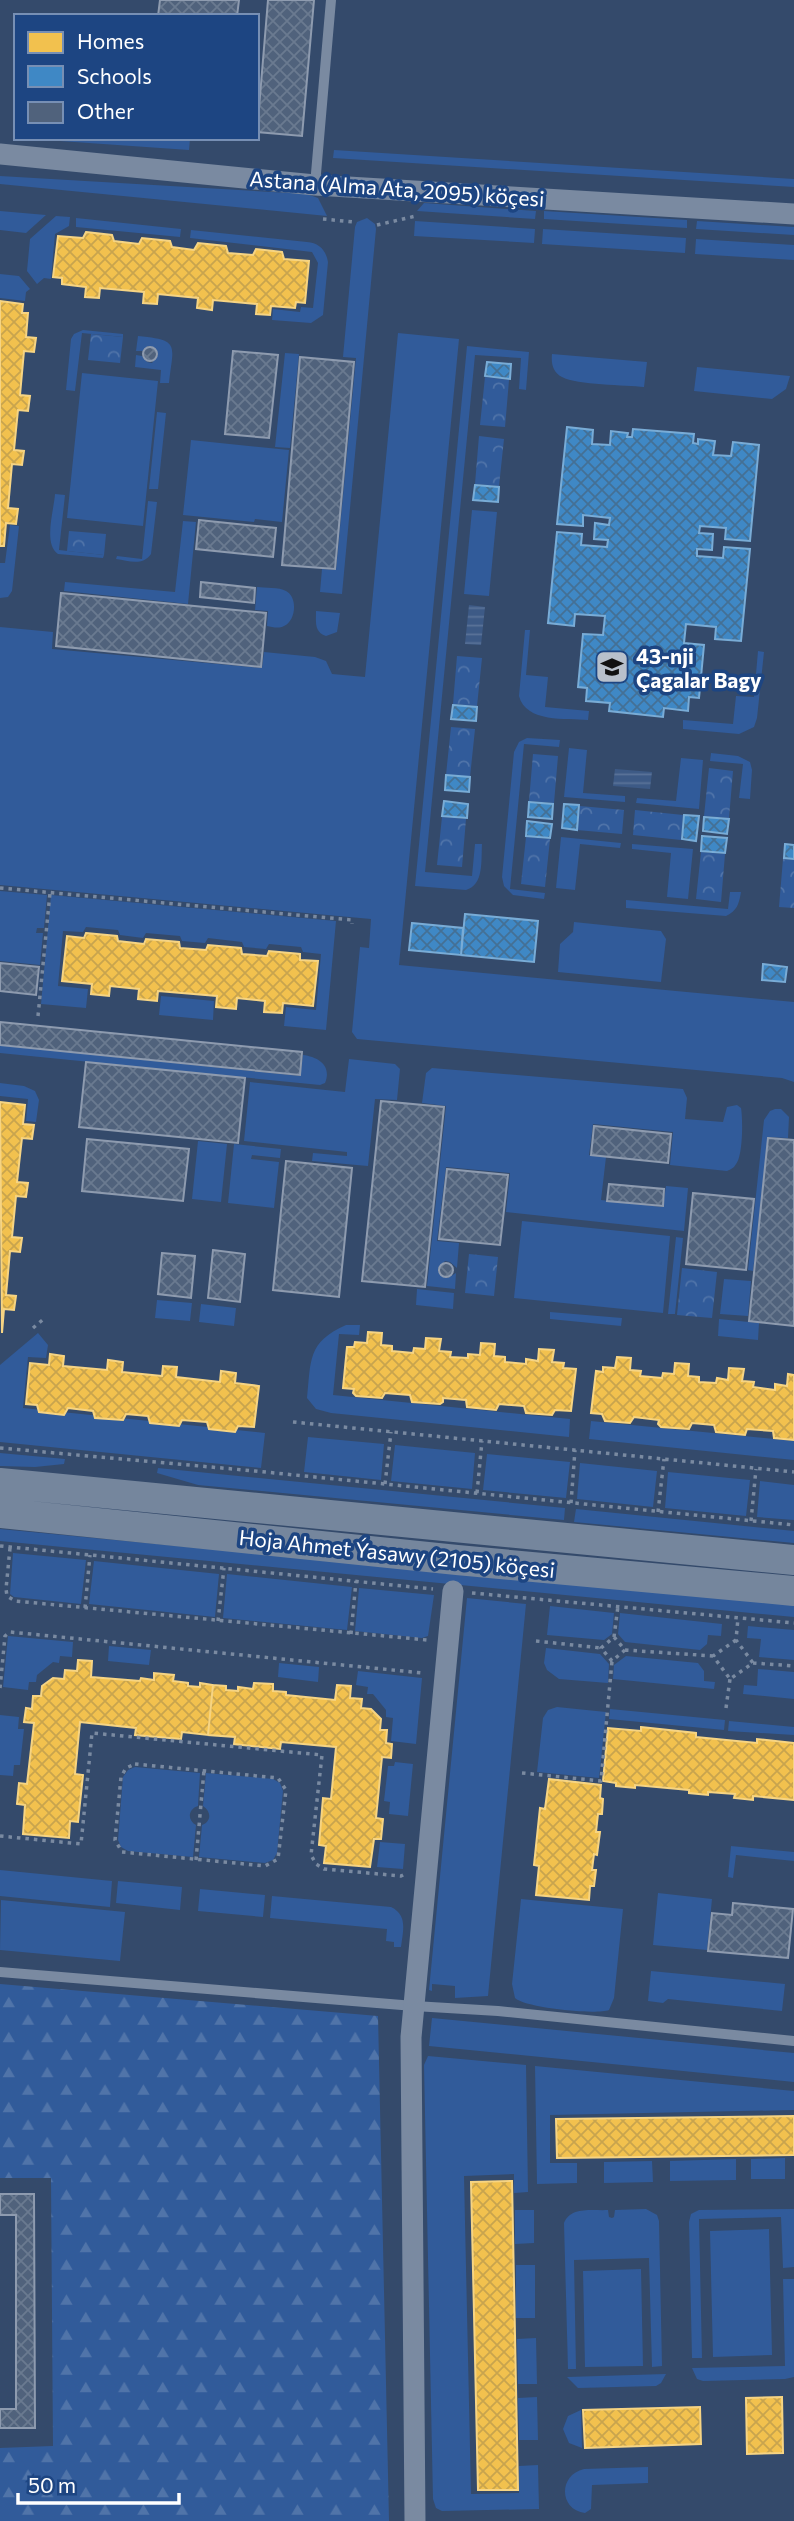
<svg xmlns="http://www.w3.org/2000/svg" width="794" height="2521" font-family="Commissioner,sans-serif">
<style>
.green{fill:#315b9a}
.forest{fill:url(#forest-firs)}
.park{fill:url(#park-crowns)}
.water{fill:url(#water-rules)}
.homes{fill:url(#homes-cross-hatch);stroke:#f6d483;stroke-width:2}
.schools{fill:url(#schools-cross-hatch);stroke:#79acd6;stroke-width:2}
.building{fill:url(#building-cross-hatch);stroke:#8e9baf;stroke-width:2}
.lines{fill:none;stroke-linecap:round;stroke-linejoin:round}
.path{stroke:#7a8aa1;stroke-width:3.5;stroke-dasharray:3.5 5;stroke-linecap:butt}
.lane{stroke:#7a8aa1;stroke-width:10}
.street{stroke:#7a8aa1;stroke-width:21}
.secondary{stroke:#75869d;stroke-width:30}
.labels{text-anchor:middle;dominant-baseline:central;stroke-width:7;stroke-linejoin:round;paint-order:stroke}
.street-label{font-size:21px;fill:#fff;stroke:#1d4582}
.poi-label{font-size:21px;font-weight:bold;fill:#fff;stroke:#1d4582;text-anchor:start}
</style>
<defs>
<pattern id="forest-firs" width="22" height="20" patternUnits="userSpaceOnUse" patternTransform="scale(1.75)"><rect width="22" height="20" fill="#315b9a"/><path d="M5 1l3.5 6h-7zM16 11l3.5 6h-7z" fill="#5074a9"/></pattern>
<pattern id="park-crowns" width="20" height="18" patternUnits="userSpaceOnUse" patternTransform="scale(1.75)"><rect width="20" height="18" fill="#315b9a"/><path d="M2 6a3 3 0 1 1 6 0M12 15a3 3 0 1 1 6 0" fill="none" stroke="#5074a9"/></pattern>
<pattern id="water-rules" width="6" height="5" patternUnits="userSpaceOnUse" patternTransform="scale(1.75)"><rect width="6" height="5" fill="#3d5a86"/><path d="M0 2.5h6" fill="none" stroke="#5a7398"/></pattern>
<pattern id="homes-cross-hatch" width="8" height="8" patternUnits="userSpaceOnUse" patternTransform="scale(1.75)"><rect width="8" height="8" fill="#f2c14e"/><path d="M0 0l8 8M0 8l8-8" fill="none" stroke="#c8a44e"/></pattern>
<pattern id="schools-cross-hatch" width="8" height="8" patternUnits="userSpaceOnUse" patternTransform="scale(1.75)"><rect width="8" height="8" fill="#3f88c5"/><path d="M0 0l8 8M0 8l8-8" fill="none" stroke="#447095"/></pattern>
<pattern id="building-cross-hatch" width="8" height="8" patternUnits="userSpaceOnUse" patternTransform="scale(1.75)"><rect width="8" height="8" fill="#50627c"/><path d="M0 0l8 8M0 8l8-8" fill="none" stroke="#6a7a90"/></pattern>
</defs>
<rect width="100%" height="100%" fill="#344a6b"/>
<path class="green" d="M 17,138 L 173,138 L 190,139 L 189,150 Z
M 334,150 L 794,179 L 794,187 L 333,158 Z
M 0,176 L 307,194 L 318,198 L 327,216 L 0,184 Z
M 424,203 L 536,211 L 535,219 L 417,211 Z
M 0,211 L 46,215 L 26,233 L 0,230 Z
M 544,211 L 687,220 L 687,228 L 544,219 Z
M 56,216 L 70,217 L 69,226 L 55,234 L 51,279 L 44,278 L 37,284 L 27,271 L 30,239 Z
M 76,218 L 181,229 L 180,237 L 76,227 Z
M 367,218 L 375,224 L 376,229 L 342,594 L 320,592 L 322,569 L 336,570 L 356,358 L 343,357 L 355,227 L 357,222 Z
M 415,221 L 535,229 L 534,243 L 414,236 Z
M 697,221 L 794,227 L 794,235 L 696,229 Z
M 543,229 L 686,238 L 685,253 L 542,244 Z
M 191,230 L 307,242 C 319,243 326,250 328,262 L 323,315 L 311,323 L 272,320 L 273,309 L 300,312 L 301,307 L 313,308 L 318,263 L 312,252 L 190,238 Z
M 696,239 L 794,245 L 794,260 L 695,254 Z
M 0,274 L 19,276 L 30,289 L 26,292 L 25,301 L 0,298 Z
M 83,330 L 123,334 L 123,337 L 82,333 L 75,391 L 66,390 L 71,339 L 74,334 Z
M 398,333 L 459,339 L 399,965 L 794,1002 L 794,1082 L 782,1078 L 357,1039 L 352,1032 L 360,947 L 369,948 L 371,919 L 0,885 L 0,627 L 53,632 L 52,649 L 262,668 L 264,652 L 315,657 L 326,661 L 332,674 L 365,677 Z
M 138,336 C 181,340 173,345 169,383 L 160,383 L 161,370 L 135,367 L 136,355 L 142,356 L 147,362 L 152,363 L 158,355 L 153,347 L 148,346 L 143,351 L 136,351 Z
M 467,346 L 529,352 L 526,390 L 519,389 L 521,358 L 475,355 L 425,872 L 472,876 L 475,844 L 482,844 C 481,861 484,885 466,890 L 415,886 Z
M 285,353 L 299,354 L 290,448 L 275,447 Z
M 552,354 L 647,362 L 644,387 C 626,385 577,385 562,377 C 553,372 551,364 552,354 Z
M 697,367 L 790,376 L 786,389 L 772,399 L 694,391 Z
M 82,373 L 158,381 L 143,526 L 67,518 Z
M 157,412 L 166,413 L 158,489 L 149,489 Z
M 191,440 L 289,450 L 282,522 L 255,519 L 254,522 L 183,515 Z
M 55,494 L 65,495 L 59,550 L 104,555 L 103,558 L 58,554 C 43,544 54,510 55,494 Z
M 148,501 L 157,502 L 151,554 C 143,566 129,561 116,559 L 117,556 L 142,559 Z
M 472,510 L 497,512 L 489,596 L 464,594 Z
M 183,521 L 196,522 L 188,604 L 64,591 L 65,582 L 175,592 Z
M 10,525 L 19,526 L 12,591 L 8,597 L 0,598 L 0,563 L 5,563 Z
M 257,587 C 265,588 279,587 286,591 C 298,597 296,621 284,626 C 279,629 272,627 267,626 L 268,611 L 255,610 Z
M 316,611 L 340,613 L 337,632 L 326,636 C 314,632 316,622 316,611 Z
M 525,630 L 530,630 L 526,675 L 548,677 L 545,707 L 589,711 L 588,720 C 566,718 526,723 519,696 Z
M 758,651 L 764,652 L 757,718 L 754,727 L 739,734 L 683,729 L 683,720 L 733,724 L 736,696 L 754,697 Z
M 527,738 L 560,740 L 559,747 L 524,744 L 510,889 L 545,893 L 544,899 L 513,895 L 504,886 L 502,877 L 514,752 L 519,742 Z
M 569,748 L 587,750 L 583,793 L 625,796 L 625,802 L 564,797 Z
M 711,753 L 738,756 L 750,762 L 752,770 L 750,799 L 739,798 L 743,764 L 710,761 Z
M 681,758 L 703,760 L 699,809 L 636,803 L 637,798 L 676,801 Z
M 561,837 L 621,843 L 620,848 L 580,844 L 575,890 L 556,888 Z
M 632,844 L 693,849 L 688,899 L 667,897 L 671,853 L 632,849 Z
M 0,891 L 47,895 L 44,928 L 37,928 L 36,933 L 43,933 L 40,965 L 0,961 Z
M 730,892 L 741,892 C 739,904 737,911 726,916 L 626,908 L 626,900 L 728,909 Z
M 51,895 L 336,921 L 326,1030 L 284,1026 L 286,1007 L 316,1010 L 321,954 L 303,952 L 301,947 L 269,944 L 266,949 L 244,947 L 242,942 L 208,938 L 205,943 L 182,941 L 180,936 L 146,933 L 143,938 L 120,935 L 118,930 L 86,927 L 83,932 L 63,931 L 58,986 L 88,989 L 86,1008 L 41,1004 Z
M 574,922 L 661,931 L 666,939 L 661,982 L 558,972 L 560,944 L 573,932 Z
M 161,996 L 214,1001 L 213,1020 L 159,1015 Z
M 0,1045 L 300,1076 L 303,1055 C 319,1057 332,1066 325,1083 L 320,1085 L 0,1053 Z
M 349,1059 L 395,1064 L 400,1069 L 397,1100 L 375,1099 L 368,1166 L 312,1161 L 313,1153 L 347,1156 L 347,1152 L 244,1141 L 250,1082 L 345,1092 Z
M 432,1068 L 683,1089 L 687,1098 L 685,1119 L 723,1122 L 727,1107 L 737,1105 L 741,1108 C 743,1119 743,1156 736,1164 C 734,1168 731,1169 727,1171 L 670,1165 L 673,1132 L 593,1124 L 589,1155 L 606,1157 L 601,1200 L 663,1207 L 666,1186 L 688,1188 L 684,1231 L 506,1212 L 510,1173 L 446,1167 L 437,1241 L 459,1243 L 457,1268 L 450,1262 L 445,1261 L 438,1269 L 443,1277 L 448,1278 L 456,1273 L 455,1289 L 427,1286 L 446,1106 L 422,1103 L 426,1073 Z
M 0,1083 L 24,1086 L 35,1091 L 39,1100 L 36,1122 L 26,1121 L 28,1099 L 0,1096 Z
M 775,1109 L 781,1109 L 789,1117 L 788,1138 L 768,1137 L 753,1271 L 748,1270 L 764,1120 L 770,1111 Z
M 198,1141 L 227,1144 L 221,1202 L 192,1199 Z
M 234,1144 L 281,1149 L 280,1158 L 252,1155 L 251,1159 L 279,1162 L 274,1208 L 228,1203 Z
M 522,1221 L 670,1236 L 663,1313 L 514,1298 Z
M 676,1237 L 683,1238 L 675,1314 L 668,1314 Z
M 724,1279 L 751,1281 L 748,1316 L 720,1314 Z
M 417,1289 L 454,1293 L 453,1309 L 416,1305 Z
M 157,1300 L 192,1303 L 190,1321 L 155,1318 Z
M 201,1304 L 236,1308 L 234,1326 L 199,1322 Z
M 550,1312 L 622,1318 L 621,1326 L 550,1319 Z
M 719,1319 L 759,1323 L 758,1340 L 718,1336 Z
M 346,1325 L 360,1325 L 359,1335 L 339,1334 L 333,1395 L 570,1419 L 569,1437 L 331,1413 L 316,1409 L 307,1398 C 311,1361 307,1342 346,1325 Z
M 38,1333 L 48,1345 L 46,1358 L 28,1357 L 23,1408 L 265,1433 L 261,1468 L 0,1442 L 0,1365 Z
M 591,1421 L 794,1441 L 794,1460 L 589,1439 Z
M 308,1437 L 384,1444 L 381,1480 L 304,1472 Z
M 395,1445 L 475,1453 L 472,1489 L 391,1481 Z
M 0,1453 L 65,1459 L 64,1464 L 35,1467 L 0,1466 Z
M 487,1454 L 570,1462 L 566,1498 L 483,1490 Z
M 580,1463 L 657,1471 L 653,1507 L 577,1499 Z
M 158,1468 L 565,1508 L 564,1520 L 198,1485 L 157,1473 Z
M 668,1472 L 750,1480 L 746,1516 L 665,1508 Z
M 760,1481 L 794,1485 L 794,1520 L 757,1517 Z
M 576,1509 L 794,1531 L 794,1543 L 574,1522 Z
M 0,1529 L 794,1605 L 794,1617 L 0,1541 Z
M 13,1553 L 86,1560 L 81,1604 L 14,1597 L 10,1594 Z
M 94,1561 L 219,1574 L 215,1617 L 89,1604 Z
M 227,1574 L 352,1587 L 347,1630 L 223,1618 Z
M 359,1588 L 434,1595 L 428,1636 L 422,1638 L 355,1631 Z
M 467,1598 L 526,1604 L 488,1996 L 455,1998 L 455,1986 L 432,1984 L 432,1991 L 429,1990 Z
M 550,1606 L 614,1613 L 612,1634 L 604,1640 L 547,1635 Z
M 620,1613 L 722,1624 L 721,1636 L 708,1635 L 707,1644 L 700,1650 L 625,1642 L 618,1634 Z
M 748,1626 L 794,1630 L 794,1660 L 759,1657 L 761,1639 L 747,1638 Z
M 8,1636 L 73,1642 L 72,1657 L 60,1656 L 59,1663 L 53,1662 L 37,1675 L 36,1682 L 29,1682 L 28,1690 L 3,1687 Z
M 109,1646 L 151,1650 L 149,1665 L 108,1661 Z
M 546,1648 L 600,1654 L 609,1664 L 608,1683 L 559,1679 L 547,1670 L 544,1663 Z
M 626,1656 L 698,1663 L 704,1671 L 704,1681 L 715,1682 L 714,1689 L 613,1679 L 614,1665 Z
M 279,1663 L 319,1667 L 318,1682 L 278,1677 Z
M 758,1669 L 794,1672 L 794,1699 L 743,1694 L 744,1685 L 757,1686 Z
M 358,1671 L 422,1678 L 416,1744 L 391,1741 L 393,1718 L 386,1717 L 386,1710 L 373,1694 L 367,1694 L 368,1687 L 356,1685 Z
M 557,1707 L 606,1712 L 599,1778 L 537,1772 L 543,1718 L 548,1710 Z
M 610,1709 L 725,1720 L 724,1730 L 609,1719 Z
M 0,1715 L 19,1717 L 18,1729 L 24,1729 L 20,1765 L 14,1765 L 13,1776 L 0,1775 Z
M 729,1721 L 794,1727 L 794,1735 L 728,1731 Z
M 395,1762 L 413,1764 L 408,1816 L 389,1814 L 390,1802 L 384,1801 L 388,1766 L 394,1766 Z
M 135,1767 L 200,1773 L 198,1806 C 188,1809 187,1820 196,1825 L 193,1857 L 128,1851 L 121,1847 L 118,1840 L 123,1777 L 128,1770 Z
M 206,1773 L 273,1779 L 280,1783 L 283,1791 L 277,1853 L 273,1860 L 265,1863 L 199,1857 L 202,1825 C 211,1822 212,1812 203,1806 Z
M 380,1842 L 405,1844 L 403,1869 L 377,1867 Z
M 731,1846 L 794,1852 L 794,1861 L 736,1855 L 733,1878 L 728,1877 Z
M 0,1870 L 112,1881 L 110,1907 L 0,1896 Z
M 118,1881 L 182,1887 L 180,1910 L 116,1903 Z
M 200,1889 L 265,1895 L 263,1917 L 198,1911 Z
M 658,1893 L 712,1899 L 707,1950 L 653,1945 Z
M 272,1896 L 391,1907 C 408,1915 403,1931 401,1947 L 394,1947 L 394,1942 L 386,1941 L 387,1929 L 270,1918 Z
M 521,1899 L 623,1909 L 614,1998 L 609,2010 C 595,2015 526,2008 515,1998 L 512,1984 Z
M 1,1900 L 125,1912 L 120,1961 L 0,1950 Z
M 651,1971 L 785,1984 L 782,2011 L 668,1999 L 663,2003 L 648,2001 Z
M 432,2018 L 794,2053 L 794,2082 L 429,2046 Z
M 428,2056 L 526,2065 L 528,2192 L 514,2193 L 514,2174 L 464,2176 L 471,2494 L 519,2493 L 519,2466 L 538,2465 L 539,2509 L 442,2511 L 436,2508 L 433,2499 L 424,2065 Z
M 535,2066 L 794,2091 L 794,2110 L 550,2115 L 550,2163 L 577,2163 L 577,2183 L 537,2184 Z
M 785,2158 L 785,2179 L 751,2179 L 751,2159 Z
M 736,2159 L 736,2180 L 670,2181 L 670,2161 Z
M 652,2161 L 653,2182 L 604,2183 L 604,2162 Z
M 646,2209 L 657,2215 L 659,2221 L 662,2366 L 652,2367 L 649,2258 L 574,2260 L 576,2369 L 568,2369 L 564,2223 C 571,2206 593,2211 608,2210 L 609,2217 L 612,2218 L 614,2217 L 615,2210 Z
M 794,2209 L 794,2267 L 783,2268 L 781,2217 L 699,2219 L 702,2358 L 692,2358 L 689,2222 L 691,2214 L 699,2210 Z
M 515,2210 L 534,2210 L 534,2243 L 515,2244 Z
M 769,2229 L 772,2355 L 713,2357 L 710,2231 Z
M 516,2265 L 535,2265 L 535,2318 L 516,2318 Z
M 641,2269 L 643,2366 L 585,2367 L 583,2271 Z
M 783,2279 L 794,2279 L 794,2377 L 785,2379 L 703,2381 L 697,2379 L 692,2368 L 785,2366 Z
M 536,2338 L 537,2384 L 518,2384 L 517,2339 Z
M 666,2374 L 661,2383 L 656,2386 L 578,2388 L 567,2377 Z
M 537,2397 L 538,2440 L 519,2440 L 518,2398 Z
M 581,2410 L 582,2448 L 569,2443 L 563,2429 L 568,2416 Z
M 648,2467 L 648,2483 L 592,2485 L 591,2509 L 585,2513 C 559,2510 558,2475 584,2469 Z"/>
<path class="forest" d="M 0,1984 L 378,2016 L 389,2521 L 0,2521 L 0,2448 L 53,2446 L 51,2178 L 0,2178 Z"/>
<path class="park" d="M 91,334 L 123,337 L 120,363 L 88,360 Z
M 485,377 L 509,380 L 505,427 L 480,425 Z
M 479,436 L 504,439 L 499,486 L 475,484 Z
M 69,531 L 106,534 L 104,555 L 67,551 Z
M 457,656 L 482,658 L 477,706 L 453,704 Z
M 451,727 L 475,729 L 470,777 L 446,775 Z
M 533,754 L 558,756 L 554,803 L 529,801 Z
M 709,768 L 733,771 L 729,818 L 704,816 Z
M 580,806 L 624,810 L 622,834 L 577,830 Z
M 635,810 L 683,815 L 681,840 L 633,835 Z
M 442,817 L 466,819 L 462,867 L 437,865 Z
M 526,837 L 550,839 L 545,887 L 521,884 Z
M 701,852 L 725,854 L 721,902 L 696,899 Z
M 783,859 L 794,860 L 794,908 L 779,907 Z
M 469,1254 L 498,1257 L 494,1296 L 465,1293 Z
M 682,1268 L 717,1272 L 712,1318 L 677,1315 Z"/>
<path class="water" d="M 469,605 L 485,607 L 481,645 L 465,644 Z
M 615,769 L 652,772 L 650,789 L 613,786 Z"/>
<path class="homes" d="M 86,232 L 112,235 L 114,241 L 139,244 L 142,238 L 170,241 L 172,247 L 194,250 L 198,243 L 226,246 L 228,253 L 253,255 L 256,249 L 282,252 L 284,259 L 309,261 L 305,303 L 296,302 L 295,308 L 271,306 L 270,315 L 256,314 L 257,304 L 213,300 L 212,310 L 197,308 L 198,298 L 158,294 L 157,304 L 143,303 L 144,292 L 100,288 L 99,298 L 85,297 L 86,287 L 62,284 L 62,278 L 53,277 L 58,236 L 83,238 Z
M 0,301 L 23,304 L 22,313 L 28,313 L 26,337 L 36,338 L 34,352 L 24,351 L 20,395 L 30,396 L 28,411 L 18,410 L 14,450 L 24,451 L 22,465 L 12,464 L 8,508 L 18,509 L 16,524 L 6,523 L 4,546 L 0,546 Z
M 86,933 L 117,936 L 118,941 L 144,944 L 146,939 L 179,942 L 180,948 L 206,950 L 208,945 L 241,948 L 242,954 L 267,956 L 269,951 L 300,954 L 300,960 L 318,961 L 313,1006 L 283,1003 L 282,1013 L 264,1012 L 265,1001 L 237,998 L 236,1009 L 216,1007 L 217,996 L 158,991 L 157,1001 L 138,999 L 139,989 L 110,986 L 109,996 L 91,994 L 92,984 L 62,981 L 67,936 L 84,938 Z
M 0,1102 L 25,1105 L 23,1124 L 34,1125 L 32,1139 L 22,1138 L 17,1182 L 28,1183 L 26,1197 L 16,1196 L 12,1237 L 22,1238 L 20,1252 L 10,1251 L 6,1295 L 16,1296 L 14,1310 L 4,1309 L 2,1333 Z
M 368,1332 L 382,1333 L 381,1345 L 392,1346 L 392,1351 L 413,1353 L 414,1348 L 425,1349 L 426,1338 L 441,1339 L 439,1351 L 451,1352 L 450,1357 L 468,1358 L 468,1354 L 480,1355 L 481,1343 L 495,1344 L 494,1356 L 505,1357 L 505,1362 L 526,1364 L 526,1359 L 538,1361 L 539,1349 L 554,1350 L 552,1362 L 564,1363 L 563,1368 L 576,1369 L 571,1411 L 555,1410 L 552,1415 L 526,1413 L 524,1406 L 499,1404 L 496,1410 L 467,1407 L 466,1400 L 443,1398 L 443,1402 L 440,1404 L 412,1402 L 410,1395 L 385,1393 L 382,1398 L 356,1396 L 353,1393 L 354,1389 L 343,1388 L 347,1347 L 354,1347 L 355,1342 L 367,1343 Z
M 50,1354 L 64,1356 L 63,1366 L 107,1370 L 108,1360 L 123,1362 L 122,1372 L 162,1376 L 163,1366 L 177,1367 L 176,1377 L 220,1382 L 221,1371 L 236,1373 L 235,1383 L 259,1386 L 254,1427 L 238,1426 L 235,1432 L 209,1429 L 207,1422 L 182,1420 L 179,1426 L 150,1423 L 148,1416 L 126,1414 L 123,1420 L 95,1418 L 93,1411 L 68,1408 L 64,1415 L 39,1412 L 37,1405 L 26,1404 L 30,1363 L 49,1365 Z
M 617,1357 L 631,1358 L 630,1370 L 641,1371 L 640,1376 L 662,1378 L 663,1373 L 674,1374 L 675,1363 L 689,1364 L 688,1376 L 699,1377 L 699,1382 L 716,1383 L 717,1378 L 728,1380 L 729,1368 L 744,1369 L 742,1381 L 754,1382 L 753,1387 L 775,1390 L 775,1384 L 787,1386 L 788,1374 L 794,1375 L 794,1440 L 774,1438 L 773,1431 L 747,1429 L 745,1435 L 716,1432 L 714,1425 L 692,1423 L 689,1429 L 661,1427 L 658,1424 L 659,1420 L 634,1417 L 630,1423 L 605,1421 L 602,1414 L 591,1413 L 596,1371 L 603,1372 L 603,1367 L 615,1368 Z
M 78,1660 L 92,1661 L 91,1677 L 140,1681 L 141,1678 L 154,1680 L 154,1673 L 174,1675 L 173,1681 L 188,1683 L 188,1686 L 200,1687 L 200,1683 L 213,1685 L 208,1735 L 182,1732 L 181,1739 L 135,1735 L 136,1728 L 80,1722 L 75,1774 L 83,1775 L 78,1822 L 70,1821 L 69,1838 L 23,1834 L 25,1805 L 17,1804 L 19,1783 L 27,1784 L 34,1723 L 24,1722 L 26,1708 L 32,1709 L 33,1696 L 41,1696 L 42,1686 L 53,1678 L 64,1679 L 65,1670 L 77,1671 Z
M 254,1683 L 273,1684 L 273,1691 L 286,1692 L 286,1695 L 335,1700 L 337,1685 L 351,1686 L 350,1698 L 362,1699 L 361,1708 L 371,1709 L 381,1719 L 380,1730 L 387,1730 L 386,1743 L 392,1744 L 391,1758 L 382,1757 L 376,1818 L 383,1819 L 381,1839 L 374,1839 L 370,1867 L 324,1863 L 326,1846 L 319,1845 L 323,1798 L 331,1799 L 336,1747 L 281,1742 L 280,1749 L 234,1744 L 235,1737 L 208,1735 L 213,1685 L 226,1686 L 226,1690 L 238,1691 L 238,1687 L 253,1689 Z
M 641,1727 L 696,1733 L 696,1737 L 757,1743 L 757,1739 L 794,1743 L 794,1800 L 753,1796 L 753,1800 L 734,1798 L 735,1794 L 708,1792 L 708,1795 L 689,1793 L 689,1790 L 635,1785 L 635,1788 L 616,1786 L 616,1783 L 603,1781 L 608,1728 L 641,1731 Z
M 549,1779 L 601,1785 L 600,1798 L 603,1799 L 602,1814 L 598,1814 L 596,1832 L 600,1832 L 597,1855 L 594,1854 L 592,1870 L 596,1870 L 594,1886 L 590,1886 L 589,1900 L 536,1895 L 539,1866 L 534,1865 L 540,1808 L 545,1809 Z
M 794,2116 L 794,2155 L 557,2158 L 556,2119 Z
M 512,2181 L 518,2490 L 478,2490 L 471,2182 Z
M 782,2397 L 783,2453 L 747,2454 L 746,2398 Z
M 700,2407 L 701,2444 L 585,2448 L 583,2410 Z"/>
<path class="schools" d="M 487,362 L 511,364 L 510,379 L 485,376 Z
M 567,427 L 593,430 L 592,444 L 610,445 L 611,431 L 628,433 L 627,437 L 632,437 L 633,429 L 694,434 L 693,443 L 698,444 L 698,439 L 715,441 L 713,455 L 731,456 L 733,442 L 759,445 L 750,541 L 725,539 L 726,528 L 700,526 L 699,533 L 713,534 L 712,550 L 697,549 L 697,556 L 723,558 L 724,547 L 750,549 L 741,641 L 715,639 L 716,627 L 686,624 L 684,643 L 704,645 L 699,698 L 689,697 L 688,711 L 664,708 L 663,717 L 609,711 L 610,703 L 586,701 L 587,688 L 578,687 L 583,634 L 603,635 L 605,616 L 575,614 L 574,626 L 548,623 L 557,532 L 582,534 L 581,545 L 607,547 L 608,540 L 594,539 L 595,523 L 609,525 L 610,518 L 583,515 L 583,526 L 557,524 Z
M 475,485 L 499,487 L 498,502 L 473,500 Z
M 453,705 L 477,707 L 476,721 L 451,719 Z
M 446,775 L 470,777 L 469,792 L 445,790 Z
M 444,801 L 468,804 L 467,818 L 442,816 Z
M 529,802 L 553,804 L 552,819 L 528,817 Z
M 564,804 L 579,805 L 577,830 L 562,828 Z
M 684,815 L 699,816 L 696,841 L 682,839 Z
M 704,817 L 729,819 L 727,834 L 703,831 Z
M 527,821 L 552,824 L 550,838 L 526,836 Z
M 702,836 L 727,838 L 725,853 L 701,851 Z
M 785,844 L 794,845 L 794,859 L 784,858 Z
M 465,914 L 538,921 L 534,962 L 461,955 Z
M 412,923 L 463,928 L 461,955 L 409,950 Z
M 763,964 L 787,967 L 785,982 L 762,980 Z"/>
<path class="building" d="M 160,0 L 239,0 L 237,16 L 158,16 Z
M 268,0 L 314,0 L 302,136 L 257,132 Z
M143 354a7 7 0 1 1 14 0a7 7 0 1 1-14 0Z
M 233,351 L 278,355 L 269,438 L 225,434 Z
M 300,357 L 354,362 L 335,569 L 282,565 Z
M 199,520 L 276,528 L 273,557 L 196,549 Z
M 201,582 L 255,588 L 254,603 L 200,597 Z
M 61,593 L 266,613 L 261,667 L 56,646 Z
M 0,963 L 39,967 L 36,995 L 0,991 Z
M 0,1022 L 302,1052 L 300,1075 L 0,1045 Z
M 86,1062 L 245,1078 L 238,1143 L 79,1127 Z
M 381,1101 L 444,1107 L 425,1287 L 362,1281 Z
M 594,1126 L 671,1134 L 668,1163 L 591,1155 Z
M 768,1138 L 794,1140 L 794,1326 L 749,1321 Z
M 87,1139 L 189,1149 L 183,1201 L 82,1191 Z
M 286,1161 L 352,1168 L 339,1297 L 273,1290 Z
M 447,1169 L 508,1175 L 500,1245 L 439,1239 Z
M 609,1184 L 664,1189 L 663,1206 L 607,1201 Z
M 693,1193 L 754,1199 L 746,1270 L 686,1264 Z
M 213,1250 L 245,1254 L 240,1302 L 208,1298 Z
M 162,1253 L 195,1256 L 191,1298 L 158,1294 Z
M439 1270a7 7 0 1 1 14 0a7 7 0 1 1-14 0Z
M 733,1903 L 793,1909 L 788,1958 L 708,1951 L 712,1913 L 732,1915 Z
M 0,2194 L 34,2194 L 35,2428 L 0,2428 L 0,2409 L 16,2409 L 16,2215 L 0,2215 Z"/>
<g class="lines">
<path class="path" d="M 323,219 L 354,222
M 377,225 L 416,216
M 0,888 L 352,920 L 352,924
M 38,1016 L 50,893
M 33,1328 L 46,1317
M 293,1422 L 794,1472
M 0,1448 L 255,1471 L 794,1525
M 385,1484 L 391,1432
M 477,1493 L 482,1441
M 571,1503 L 575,1450
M 658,1512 L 664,1459
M 751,1521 L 756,1469
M 0,1546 L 433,1589
M 10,1548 L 6,1589 L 7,1596 L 15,1601 L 427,1640
M 472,1593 L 794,1623
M 85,1608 L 90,1555
M 218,1621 L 224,1568
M 351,1634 L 356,1581
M 614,1637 L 625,1650 L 612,1661 L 601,1648 L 614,1637 L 618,1606
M 736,1640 L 713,1656 L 730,1679 L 753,1663 L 736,1640 L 738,1618
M 536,1641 L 601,1648
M 625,1650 L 713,1656
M 753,1663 L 794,1666
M 0,1688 L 5,1636 L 10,1632 L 423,1673
M 726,1708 L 730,1679
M 135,1764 L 278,1778 L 286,1790 L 278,1859 L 265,1866 L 122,1852 L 115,1840 L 121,1777 L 126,1768 Z
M 522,1773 L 601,1781 L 612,1661
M 0,1836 L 81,1844 L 92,1733 L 322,1755 L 311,1855 L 316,1864 L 324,1869 L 401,1876 L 407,1873
M 196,1860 L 204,1770"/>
<path class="lane" d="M 315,185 L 331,0
M 0,1972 L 414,2006 L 498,2011 L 794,2041"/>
<path class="street" d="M 0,154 L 315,185 L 794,214
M 415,2521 L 411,2037 L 453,1591"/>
<path class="secondary" d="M 0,1483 L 794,1560
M 0,1513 L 457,1560 L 794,1591"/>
</g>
<defs>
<symbol id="school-square" viewBox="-11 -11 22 22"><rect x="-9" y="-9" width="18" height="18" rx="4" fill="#b8c0cb" stroke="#1d4582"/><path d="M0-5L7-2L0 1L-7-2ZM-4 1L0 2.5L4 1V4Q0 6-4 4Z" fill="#111"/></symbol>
</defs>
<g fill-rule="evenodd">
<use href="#school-square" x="593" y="648" width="38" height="38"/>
</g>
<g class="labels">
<g class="street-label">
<text transform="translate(397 188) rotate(4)">Astana (Alma Ata, 2095) köçesi</text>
<text transform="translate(397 1553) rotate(6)">Hoja Ahmet Ýasawy (2105) köçesi</text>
</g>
<g class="poi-label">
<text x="636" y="655">43-nji<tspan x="636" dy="24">Çagalar Bagy</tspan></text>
</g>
</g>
<rect x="14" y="14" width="245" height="126" fill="#1d4582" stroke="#778fb4" stroke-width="2"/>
<rect x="28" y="32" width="35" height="21" fill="#f2c14e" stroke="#778fb4" stroke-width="2"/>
<text x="77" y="49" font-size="21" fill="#ffffff">Homes</text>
<rect x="28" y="66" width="35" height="21" fill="#3f88c5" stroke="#778fb4" stroke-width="2"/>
<text x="77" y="84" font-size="21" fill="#ffffff">Schools</text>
<rect x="28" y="102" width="35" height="21" fill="#50627c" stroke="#778fb4" stroke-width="2"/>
<text x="77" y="119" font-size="21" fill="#ffffff">Other</text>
<path d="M18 2493v10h161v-10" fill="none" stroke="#ffffff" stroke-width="3.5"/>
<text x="28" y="2493" font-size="21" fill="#ffffff" stroke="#1d4582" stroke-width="5" paint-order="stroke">50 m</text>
</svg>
